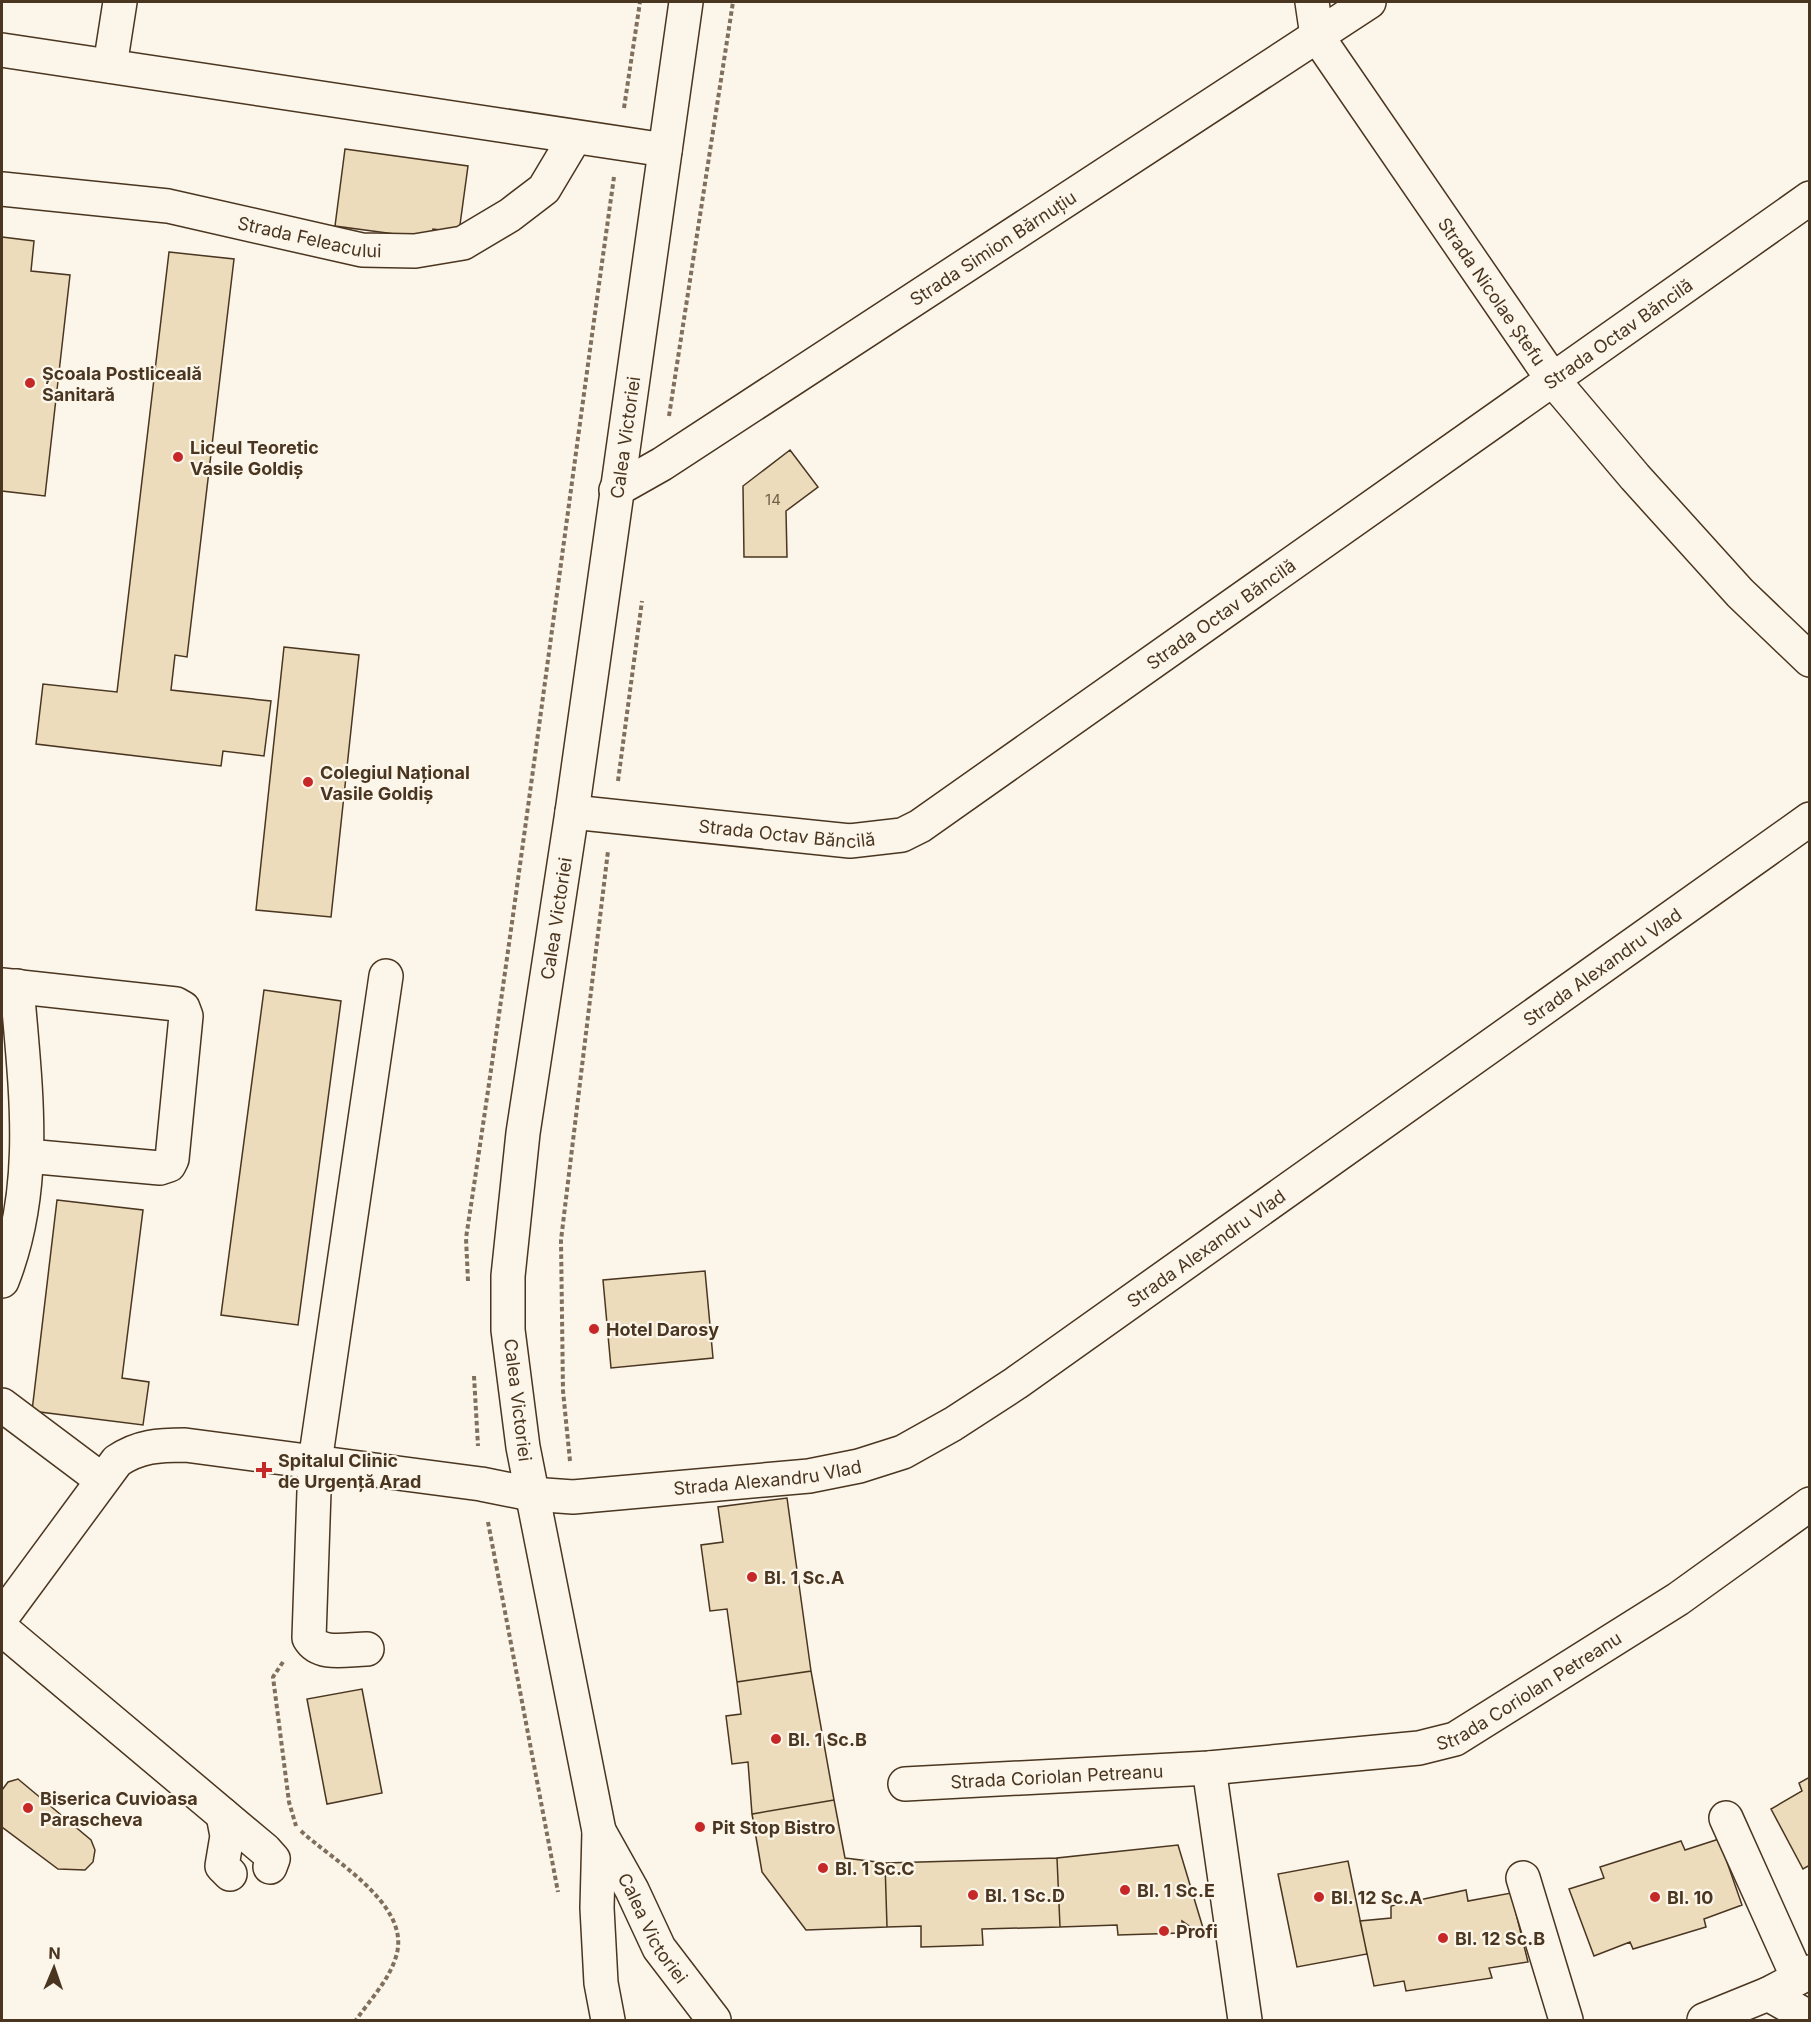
<svg xmlns="http://www.w3.org/2000/svg" width="1811" height="2022" font-family="Inter,sans-serif">
<style>
.building{fill:#ecdcbc;stroke:#4a3520;stroke-width:1.5}
.lines{fill:none;stroke-linecap:round;stroke-linejoin:round}
.minor-casing{stroke:#4a3520;stroke-width:36}
.major-casing{stroke:#4a3520;stroke-width:36}
.path{stroke:#7f6f5c;stroke-width:4;stroke-dasharray:4.5 3;stroke-linecap:butt}
.minor{stroke:#fbf6e9;stroke-width:33}
.major{stroke:#fbf6e9;stroke-width:33}
.poi-dot{fill:#c62828;stroke:#fbf6e9;stroke-width:2}
.labels{text-anchor:middle;dominant-baseline:central;stroke-width:4.5;stroke-linejoin:round;paint-order:stroke}
.number-label{font-size:15px;fill:#725f47}
.street-label{font-size:18px;fill:#4a3520;stroke:#fbf6e9}
.poi-label{font-size:18px;font-weight:bold;fill:#4a3520;stroke:#fbf6e9;text-anchor:start}
</style>
<rect width="100%" height="100%" fill="#fbf6e9"/>
<path class="building" d="M 345,149 L 468,166 L 459,232 L 433,229 L 432,239 L 335,226 Z
M 2,237 L 34,241 L 31,271 L 70,275 L 45,496 L 2,491 Z
M 169,252 L 234,259 L 187,657 L 175,655 L 171,690 L 271,701 L 264,756 L 223,751 L 221,766 L 36,744 L 43,684 L 117,692 Z
M 790,450 L 818,487 L 786,511 L 787,557 L 744,557 L 743,486 Z
M 284,647 L 359,655 L 331,917 L 256,910 Z
M 264,990 L 341,1001 L 298,1325 L 221,1315 Z
M 57,1200 L 143,1210 L 122,1378 L 149,1382 L 143,1425 L 32,1411 Z
M 705,1271 L 713,1358 L 611,1368 L 603,1280 Z
M 787,1498 L 811,1671 L 737,1682 L 727,1609 L 710,1611 L 701,1545 L 723,1542 L 718,1507 Z
M 811,1671 L 834,1800 L 752,1814 L 748,1762 L 732,1764 L 726,1716 L 741,1714 L 737,1682 Z
M 362,1689 L 382,1793 L 327,1804 L 307,1699 Z
M 1810,1777 L 1810,1865 L 1803,1869 L 1771,1809 L 1802,1791 L 1799,1783 Z
M 18,1779 L 91,1840 L 95,1850 L 93,1862 L 85,1870 L 58,1869 L 2,1827 L 2,1790 L 8,1782 Z
M 834,1800 L 845,1858 L 885,1863 L 887,1927 L 806,1930 L 762,1872 L 752,1814 Z
M 1719,1839 L 1742,1905 L 1704,1919 L 1706,1927 L 1633,1949 L 1630,1942 L 1594,1956 L 1569,1889 L 1604,1878 L 1600,1867 L 1681,1841 L 1685,1850 Z
M 1178,1845 L 1206,1938 L 1182,1921 L 1182,1933 L 1118,1935 L 1117,1925 L 1060,1927 L 1057,1858 Z
M 1057,1858 L 1060,1927 L 982,1929 L 983,1945 L 921,1947 L 921,1926 L 887,1927 L 885,1863 Z
M 1348,1861 L 1367,1954 L 1297,1967 L 1278,1874 Z
M 1466,1890 L 1468,1901 L 1511,1893 L 1528,1962 L 1489,1968 L 1492,1978 L 1406,1991 L 1404,1981 L 1374,1986 L 1360,1921 L 1391,1918 L 1391,1906 Z"/>
<g class="lines">
<defs>
<g id="minor">
<path id="s1" d="M 1312,2 L 1317,36 L 1553,380 L 1635,477 L 1740,593 L 1810,660"/>
<path d="M 2,50 L 665,150"/>
<path d="M 110,66 L 120,2"/>
<path id="s2" d="M 2,189 L 168,206 L 362,250 L 415,251 L 463,243 L 510,215 L 544,189 L 575,137"/>
<path id="s3" d="M 616,490 L 662,464 L 1369,2"/>
<path id="s4" d="M 572,812 L 850,841 L 902,835 L 920,826 L 1810,198"/>
<path d="M 2,985 L 176,1004 L 183,1008 L 186,1016 L 172,1159 L 169,1165 L 160,1168 L 27,1156"/>
<path d="M 2,1281 C 40,1186 25,1085 17,986"/>
<path d="M 2,1405 L 102,1480"/>
<path id="s5" d="M 2,1617 L 117,1461 C 139,1446 159,1445 185,1445 L 481,1484 L 531,1494 L 573,1497 L 809,1476 L 859,1466 L 903,1452 L 953,1424 L 1016,1383 L 1810,819"/>
<path d="M 2,1629 L 265,1850 L 273,1859 L 270,1867"/>
<path d="M 367,1649 C 348,1649 320,1657 309,1638 L 315,1462 L 386,976"/>
<path d="M 1209,1768 L 1245,2020"/>
<path id="s6" d="M 905,1784 L 1209,1768 L 1419,1748 L 1455,1739 L 1678,1599 L 1810,1504"/>
<path d="M 223,1815 L 227,1836 L 222,1866 L 230,1874"/>
<path d="M 1726,1818 L 1798,1978"/>
<path d="M 1523,1878 L 1566,2020"/>
<path d="M 1768,1994 L 1810,2018"/>
</g>
<g id="major">
<path id="s7" d="M 599,1831 L 632,1890 L 659,1948 L 714,2020"/>
<path id="s8" d="M 608,2020 L 601,1983 L 597,1908 L 599,1831 L 523,1447 L 508,1330 L 508,1276 L 523,1133 L 572,812 L 686,2"/>
<path d="M 1704,2020 L 1768,1994 L 1810,1972"/>
</g>
</defs>
<use href="#minor" class="minor-casing"/>
<use href="#major" class="major-casing"/>
<path class="path" d="M 624,108 L 640,2
M 669,416 L 733,2
M 618,781 L 642,601
M 468,1281 L 466,1238 C 520,885 564,531 614,177
M 474,1376 L 478,1446
M 570,1461 L 563,1391 L 561,1240 L 608,851
M 488,1522 L 558,1892
M 283,1662 L 273,1677 L 289,1802 L 296,1826
M 301,1831 C 332,1860 409,1903 397,1953 C 391,1978 370,2000 356,2020"/>
<use href="#minor" class="minor"/>
<use href="#major" class="major"/>
</g>
<g class="poi-dot">
<circle cx="30" cy="383" r="6"/>
<circle cx="178" cy="457" r="6"/>
<circle cx="308" cy="782" r="6"/>
<circle cx="594" cy="1329" r="6"/>
<path d="M261 1461h6v6h6v6h-6v6h-6v-6h-6v-6h6z"/>
<circle cx="752" cy="1577" r="6"/>
<circle cx="776" cy="1739" r="6"/>
<circle cx="28" cy="1808" r="6"/>
<circle cx="700" cy="1827" r="6"/>
<circle cx="823" cy="1868" r="6"/>
<circle cx="1125" cy="1890" r="6"/>
<circle cx="973" cy="1895" r="6"/>
<circle cx="1319" cy="1897" r="6"/>
<circle cx="1655" cy="1897" r="6"/>
<circle cx="1164" cy="1931" r="6"/>
<circle cx="1443" cy="1938" r="6"/>
</g>
<g class="labels">
<g class="number-label">
<text x="773" y="499">14</text>
</g>
<g class="street-label">
<text stroke="none"><textPath href="#s2" startOffset="312">Strada Feleacului</textPath></text>
<text stroke="none"><textPath href="#s3" startOffset="448">Strada Simion Bărnuțiu</textPath></text>
<text stroke="none"><textPath href="#s1" startOffset="344">Strada Nicolae Ștefu</textPath></text>
<text stroke="none"><textPath href="#s4" startOffset="1206">Strada Octav Băncilă</textPath></text>
<text stroke="none"><textPath href="#s8" startOffset="1600">Calea Victoriei</textPath></text>
<text stroke="none"><textPath href="#s4" startOffset="720">Strada Octav Băncilă</textPath></text>
<text stroke="none"><textPath href="#s4" startOffset="216">Strada Octav Băncilă</textPath></text>
<text stroke="none"><textPath href="#s8" startOffset="1114">Calea Victoriei</textPath></text>
<text stroke="none"><textPath href="#s5" startOffset="1842">Strada Alexandru Vlad</textPath></text>
<text stroke="none"><textPath href="#s5" startOffset="1356">Strada Alexandru Vlad</textPath></text>
<text transform="translate(518 1400) rotate(83)">Calea Victoriei</text>
<text stroke="none"><textPath href="#s5" startOffset="852">Strada Alexandru Vlad</textPath></text>
<text stroke="none"><textPath href="#s6" startOffset="640">Strada Coriolan Petreanu</textPath></text>
<text stroke="none"><textPath href="#s6" startOffset="152">Strada Coriolan Petreanu</textPath></text>
<text stroke="none"><textPath href="#s7" startOffset="111">Calea Victoriei</textPath></text>
</g>
<g class="poi-label">
<text x="42" y="373">Școala Postliceală<tspan x="42" dy="21">Sanitară</tspan></text>
<text x="190" y="447">Liceul Teoretic<tspan x="190" dy="21">Vasile Goldiș</tspan></text>
<text x="320" y="772">Colegiul Național<tspan x="320" dy="21">Vasile Goldiș</tspan></text>
<text x="606" y="1329">Hotel Darosy</text>
<text x="278" y="1460">Spitalul Clinic<tspan x="278" dy="21">de Urgență Arad</tspan></text>
<text x="764" y="1577">Bl. 1 Sc.A</text>
<text x="788" y="1739">Bl. 1 Sc.B</text>
<text x="40" y="1798">Biserica Cuvioasa<tspan x="40" dy="21">Parascheva</tspan></text>
<text x="712" y="1827">Pit Stop Bistro</text>
<text x="835" y="1868">Bl. 1 Sc.C</text>
<text x="1137" y="1890">Bl. 1 Sc.E</text>
<text x="985" y="1895">Bl. 1 Sc.D</text>
<text x="1331" y="1897">Bl. 12 Sc.A</text>
<text x="1667" y="1897">Bl. 10</text>
<text x="1176" y="1931">Profi</text>
<text x="1455" y="1938">Bl. 12 Sc.B</text>
</g>
</g>
<rect width="1811" height="2022" fill="none" stroke="#4a3520" stroke-width="6"/>
<g transform="translate(54 1968) rotate(2)" stroke="#fbf6e9" stroke-width="4.5" paint-order="stroke">
<path d="M0-4.5L10 22L0 15L-10 22Z" fill="#4a3520"/>
<text y="-9" font-size="16" font-weight="bold" text-anchor="middle" fill="#4a3520">N</text>
</g>
</svg>
